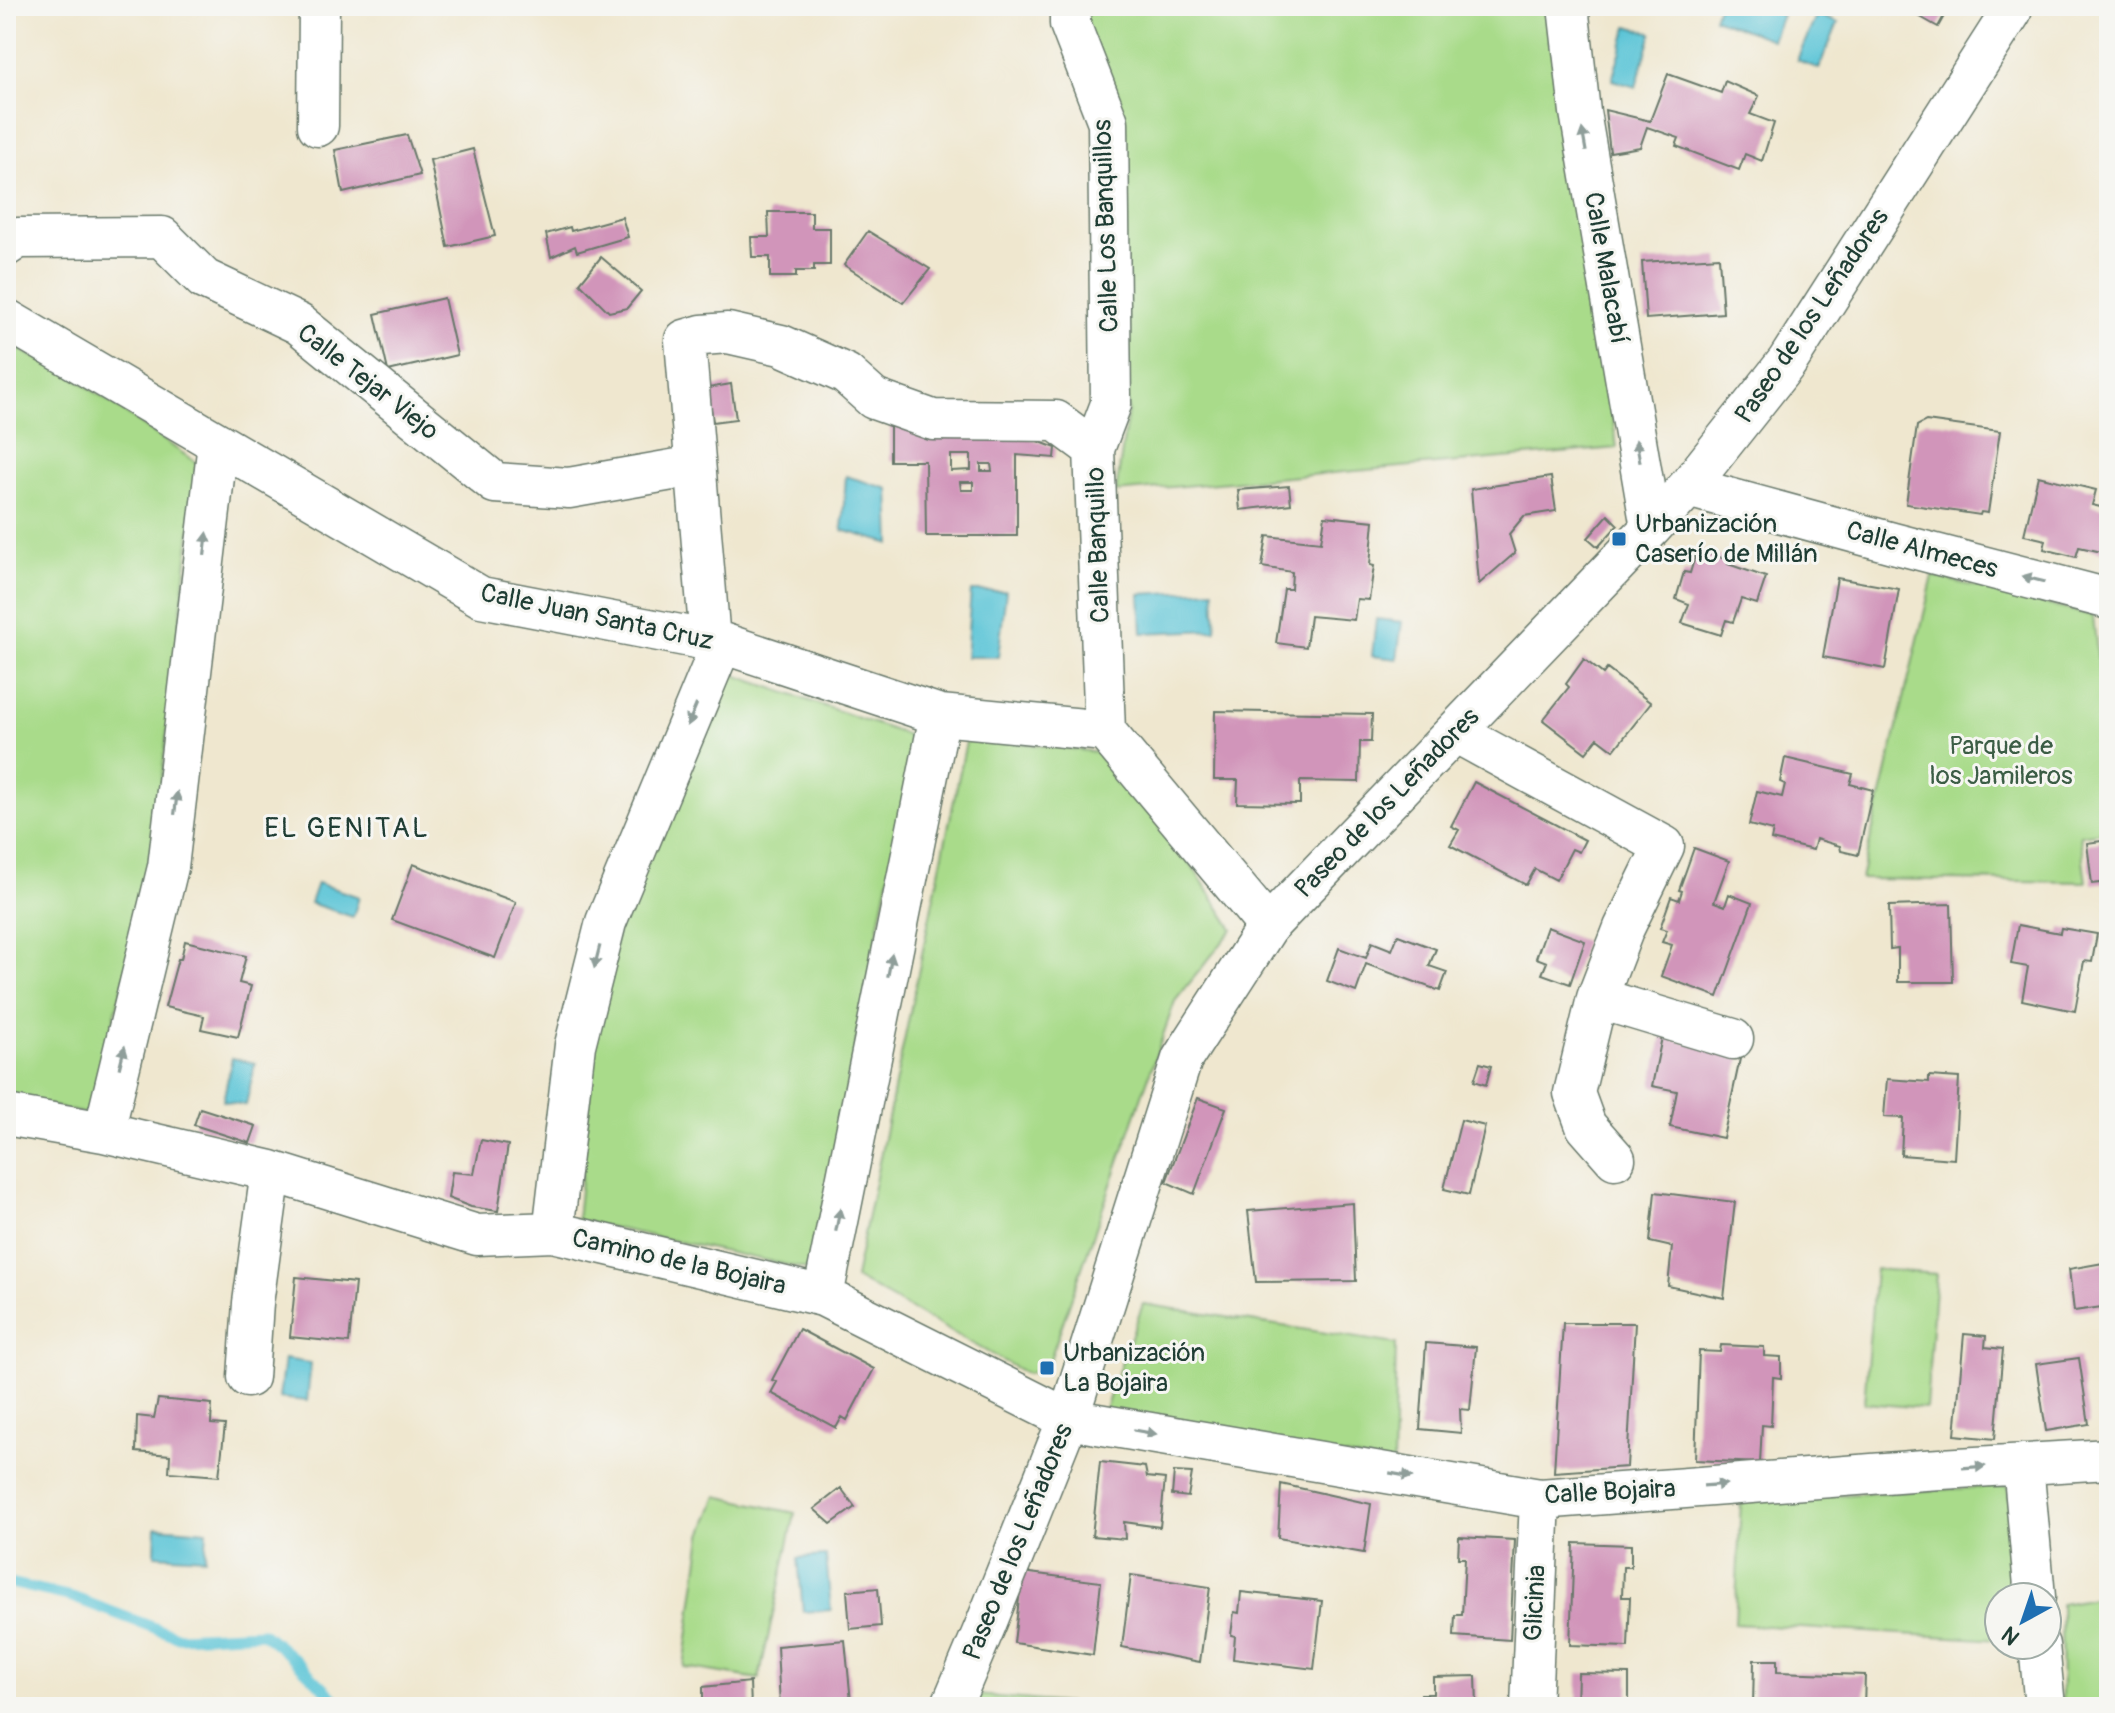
<svg xmlns="http://www.w3.org/2000/svg" width="2115" height="1713" font-family="Pangolin,sans-serif">
<style>
.green{fill:#a9db8a;stroke:#648c5f;stroke-width:2}
.water{fill:#5bc5d7;stroke:#3d8186;stroke-width:2}
.lines{fill:none;stroke-linecap:round;stroke-linejoin:round}
.stream{stroke:#5bc5d7;stroke-width:11}
.building{fill:#d195ba;fill-rule:evenodd}
.minor-casing{stroke:#68786a;stroke-width:43}
.minor{stroke:#fff;stroke-width:40}
.oneway{fill:#8f9e9a}
.poi-dot{fill:#1f6fb2;stroke:#f6f6f2;stroke-width:3}
.labels{text-anchor:middle;dominant-baseline:central;stroke-width:6;stroke-linejoin:round;paint-order:stroke}
.street-label{font-size:26px;fill:#1f3d34;stroke:#f6f6f2}
.poi-label{font-size:26px;fill:#1f3d34;stroke:#f6f6f2;text-anchor:start}
.park-label{font-size:26px;fill:#3b5d45;stroke:#f6f6f2}
.neighbourhood-label{font-size:28px;letter-spacing:2px;fill:#1f3d34;stroke:#f6f6f2}
</style>
<rect width="100%" height="100%" fill="#f6f6f2"/>
<filter id="ink" filterUnits="userSpaceOnUse"><feTurbulence type="fractalNoise" baseFrequency=".0125" numOctaves="2"/><feDisplacementMap in="SourceGraphic" scale="16" xChannelSelector="R" yChannelSelector="G"/><feConvolveMatrix kernelMatrix="1 2 1 2 8 2 1 2 1" color-interpolation-filters="sRGB"/></filter>
<filter id="wash" filterUnits="userSpaceOnUse"><feTurbulence type="fractalNoise" baseFrequency=".006" numOctaves="4" result="noise"/><feDisplacementMap in="SourceGraphic" scale="32" xChannelSelector="R" yChannelSelector="G"/><feGaussianBlur stdDeviation="1.8" result="paint"/><feColorMatrix in="noise" values="0 0 0 0 0 0 0 0 0 0 0 0 0 0 0 0 0 1.4 0 .05"/><feComposite in="paint" operator="in"/></filter>
<g filter="url(#wash)">
<rect width="100%" height="100%" fill="#efe7cf"/>
<path class="green" d="M 1084,6 L 1552,6 L 1617,448 L 1116,492 L 1128,410 Z
M 6,343 L 71,375 L 198,464 L 150,880 L 89,1115 L 6,1095 Z
M 1933,576 L 2093,616 L 2109,762 L 2109,831 L 2080,835 L 2086,882 L 1861,879 Z
M 726,672 L 916,738 L 811,1270 L 577,1220 L 597,1018 L 623,909 Z
M 967,737 L 1097,752 L 1157,812 L 1233,929 L 1175,1001 L 1047,1368 L 1027,1374 L 855,1278 Z
M 1875,1269 L 1936,1274 L 1926,1408 L 1864,1403 Z
M 1143,1304 L 1396,1344 L 1393,1464 L 1102,1417 Z
M 2008,1486 L 2018,1597 L 1999,1597 L 1999,1640 L 1735,1624 L 1741,1500 Z
M 717,1496 L 795,1513 L 759,1679 L 684,1667 L 702,1535 Z
M 2109,1595 L 2109,1707 L 2062,1707 L 2061,1604 Z
M 977,1695 L 1105,1707 L 976,1707 Z"/>
<path class="water" d="M 1718,6 L 1759,6 L 1782,15 L 1772,40 L 1714,18 Z
M 1817,14 L 1838,23 L 1819,69 L 1797,60 Z
M 1628,26 L 1652,33 L 1636,87 L 1612,80 Z
M 846,476 L 889,489 L 891,544 L 842,530 Z
M 1214,590 L 1216,630 L 1142,633 L 1140,594 Z
M 971,591 L 1006,591 L 998,657 L 966,657 Z
M 1376,619 L 1402,622 L 1397,659 L 1372,656 Z
M 317,883 L 359,897 L 353,917 L 310,903 Z
M 232,1058 L 255,1063 L 246,1105 L 223,1101 Z
M 284,1359 L 311,1363 L 307,1401 L 279,1398 Z
M 156,1527 L 207,1531 L 205,1558 L 155,1555 Z
M 826,1556 L 831,1610 L 803,1612 L 798,1558 Z"/>
<g class="lines">
<path class="stream" d="M 6,1582 L 72,1597 L 179,1637 L 263,1633 L 293,1658 L 343,1707"/>
</g>
<g id="blocks">
<path class="building" d="M 1901,6 L 1956,6 L 1954,10 L 1949,7 L 1938,27 Z
M 1668,74 L 1721,93 L 1725,81 L 1759,96 L 1750,114 L 1774,123 L 1762,161 L 1745,154 L 1739,170 L 1676,146 L 1679,138 L 1647,127 L 1640,147 L 1610,152 L 1605,110 L 1650,121 Z
M 407,135 L 420,175 L 343,193 L 335,150 Z
M 473,149 L 495,236 L 448,247 L 430,160 Z
M 768,212 L 812,212 L 812,228 L 830,228 L 830,265 L 814,265 L 814,271 L 796,271 L 796,277 L 770,277 L 770,257 L 752,257 L 751,237 L 769,237 Z
M 622,217 L 628,237 L 577,252 L 575,246 L 551,257 L 546,234 L 570,227 L 571,231 Z
M 868,231 L 930,269 L 903,303 L 844,265 Z
M 601,257 L 641,291 L 627,308 L 609,312 L 580,283 Z
M 1719,257 L 1723,313 L 1646,319 L 1642,262 Z
M 444,298 L 457,355 L 388,371 L 375,314 Z
M 731,384 L 736,419 L 713,422 L 708,388 Z
M 890,413 L 1016,433 L 1056,448 L 1055,458 L 1017,455 L 1017,536 L 926,536 L 925,461 L 890,461 ZM 951,455 L 971,455 L 971,470 L 951,471 ZM 981,464 L 991,464 L 992,471 L 981,471 ZM 960,482 L 973,482 L 973,490 L 961,490 Z
M 1926,421 L 2000,431 L 1988,513 L 1981,512 L 1980,515 L 1906,504 L 1917,426 Z
M 2038,476 L 2096,490 L 2092,505 L 2109,509 L 2109,521 L 2102,552 L 2079,547 L 2076,557 L 2044,549 L 2046,540 L 2024,535 Z
M 1551,477 L 1556,511 L 1524,516 L 1509,534 L 1515,553 L 1479,584 L 1471,489 Z
M 1289,486 L 1291,504 L 1240,510 L 1238,490 Z
M 1608,515 L 1618,525 L 1598,547 L 1588,538 Z
M 1325,516 L 1374,521 L 1370,565 L 1374,566 L 1369,600 L 1357,599 L 1354,620 L 1310,616 L 1306,647 L 1276,643 L 1284,589 L 1291,589 L 1292,572 L 1262,567 L 1267,536 L 1321,542 Z
M 1697,550 L 1729,560 L 1728,564 L 1766,577 L 1757,604 L 1741,599 L 1733,622 L 1726,620 L 1721,635 L 1682,623 L 1689,604 L 1676,599 L 1684,572 L 1690,573 Z
M 1837,578 L 1899,589 L 1885,669 L 1823,657 Z
M 1584,659 L 1603,674 L 1607,669 L 1651,703 L 1614,750 L 1598,738 L 1586,753 L 1543,720 L 1569,687 L 1566,684 Z
M 1215,711 L 1372,714 L 1371,742 L 1360,742 L 1359,782 L 1300,781 L 1300,804 L 1237,803 L 1238,780 L 1214,780 Z
M 1785,758 L 1853,774 L 1850,784 L 1873,790 L 1858,855 L 1841,851 L 1840,846 L 1816,839 L 1813,850 L 1771,840 L 1773,831 L 1749,825 L 1757,791 L 1782,797 L 1785,784 L 1780,782 Z
M 1474,782 L 1585,840 L 1579,852 L 1572,849 L 1556,880 L 1535,869 L 1526,885 L 1450,845 L 1459,830 L 1451,826 Z
M 2109,840 L 2109,882 L 2092,884 L 2087,843 Z
M 1694,848 L 1729,861 L 1714,902 L 1725,906 L 1729,894 L 1752,903 L 1718,997 L 1661,976 L 1672,945 L 1662,942 L 1667,930 L 1660,928 L 1671,897 L 1679,900 L 1682,891 L 1679,890 Z
M 413,864 L 516,902 L 495,958 L 392,920 Z
M 1951,904 L 1953,982 L 1898,982 L 1898,948 L 1890,949 L 1889,906 Z
M 2018,925 L 2060,933 L 2061,928 L 2097,934 L 2092,962 L 2084,961 L 2075,1011 L 2022,1000 L 2028,967 L 2011,964 Z
M 1547,927 L 1585,941 L 1570,984 L 1542,974 L 1547,962 L 1536,958 Z
M 1398,935 L 1436,949 L 1429,966 L 1447,972 L 1440,991 L 1366,964 L 1356,992 L 1327,981 L 1339,948 L 1366,958 L 1372,942 L 1392,950 Z
M 185,941 L 246,956 L 239,983 L 251,986 L 238,1037 L 201,1029 L 204,1016 L 165,1007 L 178,959 L 181,959 Z
M 1662,1037 L 1741,1054 L 1723,1138 L 1670,1127 L 1677,1091 L 1652,1086 Z
M 1480,1063 L 1491,1066 L 1486,1085 L 1474,1081 Z
M 1929,1076 L 1959,1078 L 1954,1159 L 1901,1155 L 1903,1118 L 1884,1117 L 1887,1079 L 1929,1082 Z
M 1198,1098 L 1226,1108 L 1194,1194 L 1166,1182 Z
M 200,1108 L 256,1126 L 250,1143 L 194,1125 Z
M 1461,1120 L 1485,1126 L 1469,1195 L 1444,1189 Z
M 481,1140 L 508,1145 L 498,1211 L 471,1207 L 448,1198 L 452,1172 L 474,1174 Z
M 1655,1192 L 1735,1202 L 1724,1298 L 1668,1286 L 1672,1247 L 1650,1242 Z
M 1353,1203 L 1356,1281 L 1256,1282 L 1248,1211 Z
M 2109,1262 L 2109,1306 L 2074,1311 L 2069,1269 Z
M 296,1277 L 355,1283 L 349,1343 L 290,1337 Z
M 1563,1323 L 1635,1323 L 1627,1467 L 1554,1472 Z
M 799,1329 L 874,1369 L 847,1420 L 842,1417 L 836,1428 L 771,1393 L 777,1382 L 772,1380 Z
M 1964,1334 L 1986,1336 L 1985,1347 L 2003,1349 L 1995,1439 L 1955,1435 Z
M 1426,1343 L 1476,1347 L 1470,1410 L 1460,1409 L 1461,1433 L 1420,1429 Z
M 1721,1345 L 1764,1347 L 1764,1356 L 1781,1357 L 1781,1378 L 1773,1377 L 1771,1426 L 1762,1425 L 1760,1463 L 1695,1460 L 1699,1351 L 1720,1352 Z
M 2079,1358 L 2089,1424 L 2046,1431 L 2036,1364 Z
M 158,1399 L 212,1404 L 211,1424 L 225,1425 L 219,1476 L 169,1472 L 170,1455 L 136,1452 L 137,1416 L 154,1418 Z
M 1100,1462 L 1145,1467 L 1147,1477 L 1165,1479 L 1160,1527 L 1124,1522 L 1125,1539 L 1092,1536 Z
M 1174,1472 L 1192,1473 L 1188,1497 L 1172,1495 Z
M 1281,1484 L 1371,1504 L 1364,1553 L 1278,1538 Z
M 841,1488 L 855,1507 L 831,1524 L 814,1509 Z
M 1459,1537 L 1515,1540 L 1510,1640 L 1454,1636 L 1455,1615 L 1462,1615 L 1465,1558 L 1458,1558 Z
M 1574,1543 L 1631,1545 L 1631,1567 L 1623,1567 L 1622,1597 L 1630,1597 L 1628,1647 L 1570,1645 Z
M 1022,1572 L 1101,1582 L 1093,1655 L 1014,1643 Z
M 1131,1575 L 1210,1587 L 1200,1662 L 1122,1647 Z
M 878,1588 L 881,1626 L 850,1629 L 847,1591 Z
M 1241,1592 L 1322,1601 L 1314,1669 L 1233,1659 L 1235,1636 L 1231,1635 L 1234,1612 L 1239,1613 Z
M 845,1640 L 851,1702 L 808,1707 L 780,1707 L 777,1646 Z
M 1754,1660 L 1777,1660 L 1777,1672 L 1865,1675 L 1864,1707 L 1753,1707 Z
M 1578,1673 L 1629,1674 L 1629,1707 L 1577,1707 Z
M 1476,1676 L 1477,1707 L 1421,1707 L 1421,1694 L 1433,1694 L 1433,1677 Z
M 750,1682 L 751,1707 L 703,1707 L 703,1687 Z"/>
</g>
</g>
<g filter="url(#ink)">
<use href="#blocks" fill-opacity="0" stroke="#68786a" stroke-width="2"/>
<g class="lines">
<defs>
<path id="minor" d="M 1070,6 L 1070,24 L 1108,122 L 1111,404 L 1094,449
M 1568,6 L 1580,112 L 1651,528
M 318,126 L 319,6
M 6,246 L 18,238 L 162,237 L 204,279 L 299,324 L 495,483 L 569,488 L 695,466
M 6,319 L 481,597 L 722,643 L 940,715 L 1105,731
M 1688,487 L 1893,543 L 2109,599
M 710,641 L 685,340 L 702,335 L 728,333 L 781,345 L 846,374 L 874,399 L 933,420 L 1056,421 L 1094,449 L 1105,731 L 1268,926
M 1455,732 L 1664,846 L 1624,928 L 1597,998 L 1733,1039
M 1597,998 L 1574,1093 L 1586,1126 L 1615,1159
M 6,1115 L 104,1132 L 271,1171 L 477,1235 L 553,1232 L 823,1296 L 1068,1419 L 1540,1499 L 1924,1470 L 2109,1459
M 104,1132 L 168,867 L 218,443
M 553,1232 L 575,1045 L 606,922 L 722,643
M 823,1296 L 940,715
M 248,1377 L 253,1303 L 271,1171
M 2023,1464 L 2035,1597
M 2039,1645 L 2045,1707
M 951,1707 L 986,1624 L 1068,1419 L 1182,1059 L 1268,926 L 1651,528 L 1688,487 L 1787,362 L 2011,12 L 2013,6
M 1531,1707 L 1540,1499"/>
</defs>
<use href="#minor" class="minor-casing"/>
<use href="#minor" class="minor"/>
</g>
<defs><path id="oneway-solid" d="M-6-.8H1V-3.2L6.5 0L1 3.2V.8H-6Z" transform="scale(2)"/></defs>
<g class="oneway">
<use href="#oneway-solid" transform="translate(1584 140) rotate(-100)"/>
<use href="#oneway-solid" transform="translate(1638 451) rotate(-100)"/>
<use href="#oneway-solid" transform="translate(206 544) rotate(-83)"/>
<use href="#oneway-solid" transform="translate(2033 579) rotate(-166)"/>
<use href="#oneway-solid" transform="translate(692 715) rotate(113)"/>
<use href="#oneway-solid" transform="translate(176 803) rotate(-83)"/>
<use href="#oneway-solid" transform="translate(597 957) rotate(104)"/>
<use href="#oneway-solid" transform="translate(890 965) rotate(-79)"/>
<use href="#oneway-solid" transform="translate(122 1057) rotate(-76)"/>
<use href="#oneway-solid" transform="translate(838 1220) rotate(-79)"/>
<use href="#oneway-solid" transform="translate(1145 1432) rotate(10)"/>
<use href="#oneway-solid" transform="translate(1974 1467) rotate(-4)"/>
<use href="#oneway-solid" transform="translate(1401 1475) rotate(10)"/>
<use href="#oneway-solid" transform="translate(1715 1485) rotate(-4)"/>
</g>
</g>
<g class="poi-dot">
<rect x="1611" y="531" width="16" height="16" rx="4"/>
<rect x="1039" y="1360" width="16" height="16" rx="4"/>
</g>
<g class="labels">
<g class="street-label">
<text transform="translate(1106 226) rotate(-92)">Calle Los Banquillos</text>
<text transform="translate(1606 268) rotate(80)">Calle Malacabí</text>
<text transform="translate(1812 316) rotate(-56)">Paseo de los Leñadores</text>
<text transform="translate(368 382) rotate(38)">Calle Tejar Viejo</text>
<text transform="translate(1098 545) rotate(-92)">Calle Banquillo</text>
<text transform="translate(1922 550) rotate(15)">Calle Almeces</text>
<text transform="translate(597 617) rotate(12)">Calle Juan Santa Cruz</text>
<text transform="translate(1387 803) rotate(-46)">Paseo de los Leñadores</text>
<text transform="translate(679 1262) rotate(13)">Camino de la Bojaira</text>
<text transform="translate(1610 1492) rotate(-3)">Calle Bojaira</text>
<text transform="translate(1018 1542) rotate(-68)">Paseo de los Leñadores</text>
<text transform="translate(1535 1603) rotate(-87)">Glicinia</text>
</g>
<g class="poi-label">
<text x="1635" y="524">Urbanización<tspan x="1635" dy="30">Caserío de Millán</tspan></text>
<text x="1063" y="1353">Urbanización<tspan x="1063" dy="30">La Bojaira</tspan></text>
</g>
<g class="park-label">
<text x="2001" y="746">Parque de<tspan x="2001" dy="30">los Jamileros</tspan></text>
</g>
<g class="neighbourhood-label">
<text x="347" y="828">EL GENITAL</text>
</g>
</g>
<rect width="2115" height="1713" fill="none" stroke="#f6f6f2" stroke-width="32"/>
<g transform="translate(2023 1621) rotate(220)"><circle r="38" fill="#f6f6f2" stroke="#a0aca6" stroke-width="2"/>
<path d="M0-6L14 30L0 20L-14 30Z" fill="#1f6fb2"/>
<text y="-12" font-size="22" font-weight="bold" text-anchor="middle" fill="#1f3d34">N</text>
</g>
</svg>
